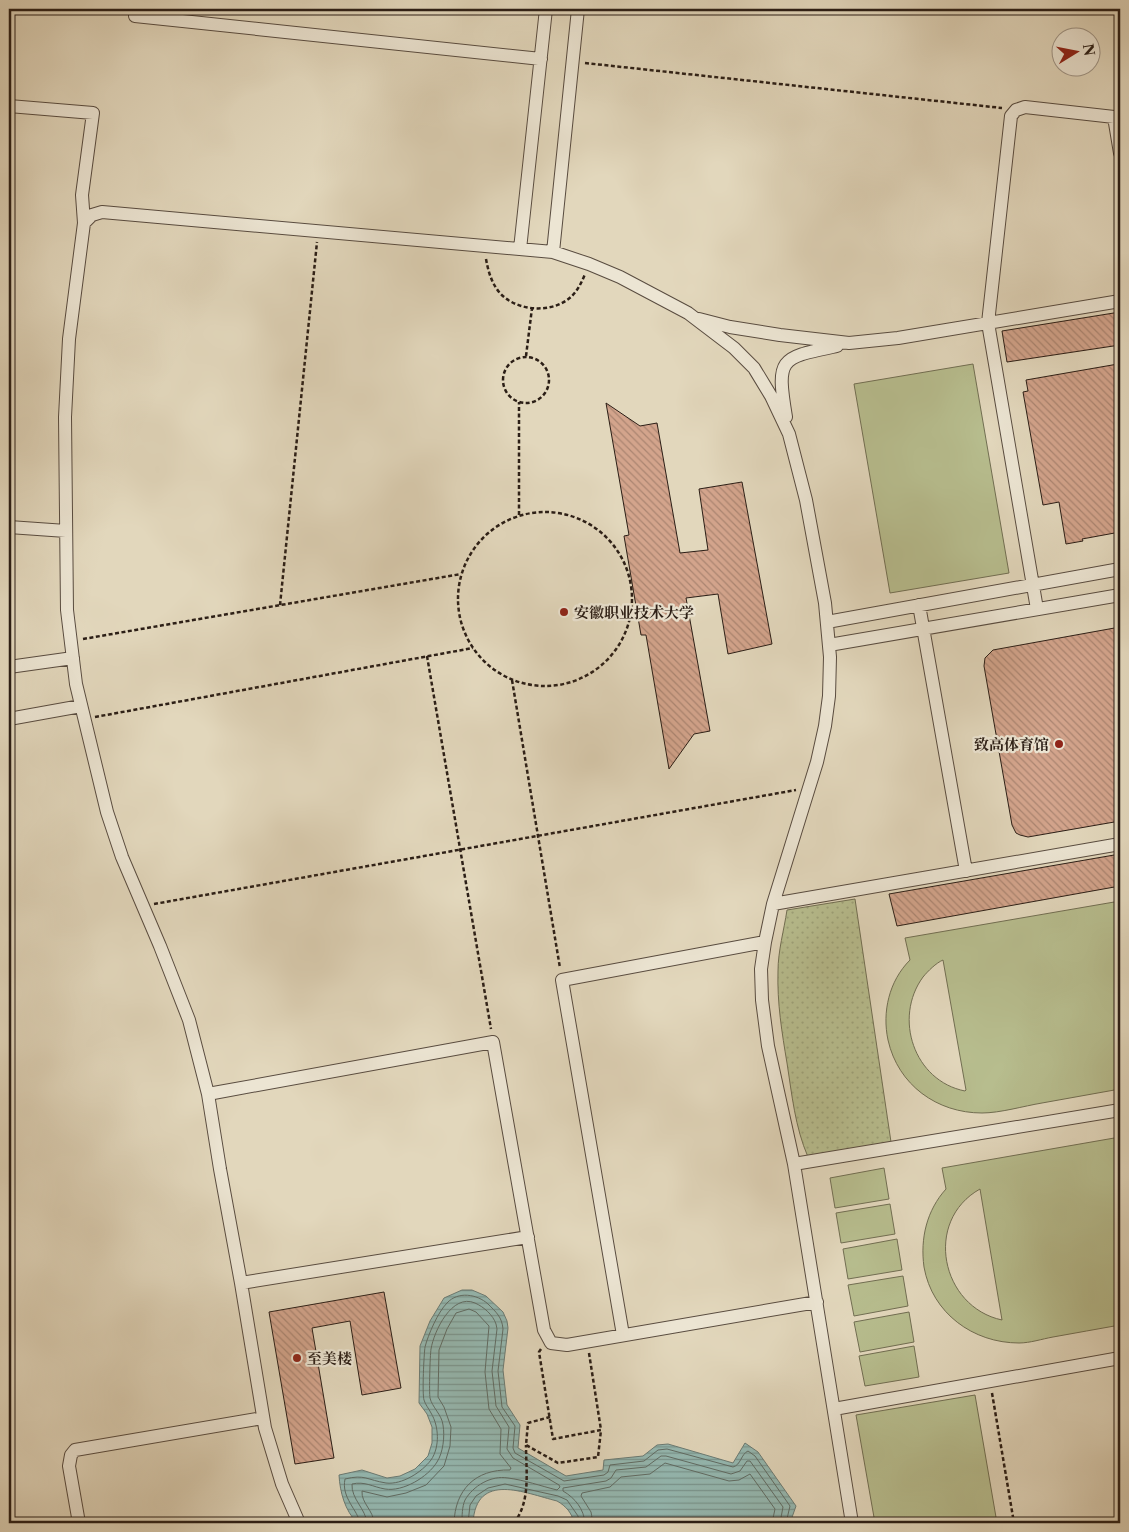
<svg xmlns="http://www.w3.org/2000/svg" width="1129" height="1532" font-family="'Libre Caslon Text','Noto Serif SC',serif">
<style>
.grass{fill:url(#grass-dots);stroke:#716e52}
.pitch{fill:#b7bd8e;stroke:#716e52;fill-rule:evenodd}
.water{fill:url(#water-rules);stroke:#6b7b74}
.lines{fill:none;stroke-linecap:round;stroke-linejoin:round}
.shore{stroke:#606c64;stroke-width:1}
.building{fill:url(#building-back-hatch);stroke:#2b1e16}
.minor-casing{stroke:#594c40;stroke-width:14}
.path{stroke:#2b1e16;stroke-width:2.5;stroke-dasharray:4 2.5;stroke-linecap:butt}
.minor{stroke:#ece5d3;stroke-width:12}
.poi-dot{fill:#8f2418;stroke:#ece5d3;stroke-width:2}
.labels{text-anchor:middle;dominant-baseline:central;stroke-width:4.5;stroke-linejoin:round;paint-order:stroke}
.poi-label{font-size:15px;font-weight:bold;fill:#2b1e16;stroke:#ece5d3;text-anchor:start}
</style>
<defs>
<pattern id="grass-dots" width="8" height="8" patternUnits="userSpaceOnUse" patternTransform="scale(1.25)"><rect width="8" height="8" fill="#b7bd8e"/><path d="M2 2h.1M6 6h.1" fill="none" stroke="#9ea27a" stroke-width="1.8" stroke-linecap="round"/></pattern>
<pattern id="water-rules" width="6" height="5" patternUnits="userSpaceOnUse" patternTransform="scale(1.25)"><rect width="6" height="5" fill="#95b9b2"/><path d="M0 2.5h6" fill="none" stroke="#7a9690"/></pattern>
<pattern id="building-back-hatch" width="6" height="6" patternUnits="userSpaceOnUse" patternTransform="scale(1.25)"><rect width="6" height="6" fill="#d3a48c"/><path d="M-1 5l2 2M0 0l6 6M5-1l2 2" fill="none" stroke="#ab8571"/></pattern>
</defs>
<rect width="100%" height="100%" fill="#e2d7bc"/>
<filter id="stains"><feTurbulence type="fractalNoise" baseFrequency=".004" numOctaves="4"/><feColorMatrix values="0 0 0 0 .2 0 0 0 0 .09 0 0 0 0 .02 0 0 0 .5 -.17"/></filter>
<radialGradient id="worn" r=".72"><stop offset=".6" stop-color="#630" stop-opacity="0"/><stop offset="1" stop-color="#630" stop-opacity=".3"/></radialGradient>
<path class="grass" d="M 855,899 L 891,1142 L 808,1157 C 795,1127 792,1095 787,1063 C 782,1033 777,1003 778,971 C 778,951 784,930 787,910 Z"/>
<path class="pitch" d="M 973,364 L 1009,573 L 890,593 L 854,384 Z
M 1120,901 L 1120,1089 C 1094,1094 1068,1098 1042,1103 C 1024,1106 1000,1113 982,1113 C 937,1113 898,1085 888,1040 C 882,1012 889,981 910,960 L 905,938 ZM 943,960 L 966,1090 L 965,1091 C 914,1081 893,1018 923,977 C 928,971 936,963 943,960 Z
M 1120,1137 L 1120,1325 C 1098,1329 1075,1333 1053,1337 C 1042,1339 1030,1343 1019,1343 C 973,1343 932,1313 924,1267 C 920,1238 927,1210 946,1189 L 942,1168 ZM 980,1189 L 1002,1320 C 941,1307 923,1221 980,1189 Z
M 884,1168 L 889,1199 L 835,1208 L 830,1178 Z
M 890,1204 L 895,1234 L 841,1243 L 836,1213 Z
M 897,1239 L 902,1270 L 848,1279 L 843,1249 Z
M 903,1276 L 908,1306 L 854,1316 L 848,1285 Z
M 909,1312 L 914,1342 L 860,1352 L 854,1322 Z
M 914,1346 L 919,1377 L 865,1386 L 859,1356 Z
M 975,1395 L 997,1523 L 875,1523 L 856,1415 Z"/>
<path class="water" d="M 462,1290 L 472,1290 L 486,1296 L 503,1312 L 507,1321 L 508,1328 L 503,1370 L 507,1405 L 520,1425 L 518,1448 L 566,1476 L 603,1470 L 604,1460 L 643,1456 L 657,1445 L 668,1444 L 733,1463 L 745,1443 L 758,1452 L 796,1506 L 790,1523 L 574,1523 C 572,1513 566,1506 557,1501 C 525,1493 476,1471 473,1523 L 357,1523 C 345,1510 340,1493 339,1475 L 362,1470 L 387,1478 L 400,1476 L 415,1469 L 428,1456 L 432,1443 L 432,1427 L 427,1414 L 419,1403 L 420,1346 L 430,1321 L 444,1298 Z"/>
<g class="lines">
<path class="shore" d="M 360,1523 C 358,1510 341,1498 345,1479 C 365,1474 367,1480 386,1483 C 402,1485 422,1472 431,1460 C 440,1447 439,1426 431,1413 C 429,1409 425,1404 424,1400 C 422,1393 424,1354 425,1347 C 428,1335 438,1312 447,1303 C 458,1291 477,1294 488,1304 C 496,1312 502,1317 503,1329 L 498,1371 L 502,1407 L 515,1426 L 513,1448 L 515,1453 L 564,1481 L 604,1475 L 608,1472 L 610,1465 L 644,1461 L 658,1450 L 667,1449 L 733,1467 C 741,1465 741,1454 748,1451 L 755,1456 L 790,1506 L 786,1523
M 367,1523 C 366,1509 351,1499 352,1484 C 365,1481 373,1487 385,1489 C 403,1492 428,1477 437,1462 C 443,1453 445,1436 443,1425 C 442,1415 432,1407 430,1398 C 429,1392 430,1356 431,1349 C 434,1331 452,1293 475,1303 C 484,1307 493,1315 496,1324 L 497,1329 L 492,1371 L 496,1406 L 509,1427 L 507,1449 L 513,1458 L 559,1485 L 560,1487 L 557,1490 C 541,1486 524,1480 508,1478 C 491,1475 473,1486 465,1500 C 462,1507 462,1516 462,1523
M 374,1523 C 374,1511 361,1503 362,1491 L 387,1497 L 406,1493 L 426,1485 L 444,1466 L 450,1446 L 451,1427 L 444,1407 L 438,1397 L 439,1350 L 447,1329 L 456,1313 L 469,1309 L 476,1312 L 489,1326 L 485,1372 L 489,1409 L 501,1429 L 500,1454 L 511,1468 L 510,1470 C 475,1469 455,1490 454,1523
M 468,1523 L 470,1505 L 476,1496 L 488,1488 L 505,1484 L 558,1496 L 567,1500 L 578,1516 L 579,1523
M 585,1523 C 584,1509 575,1498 563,1491 L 563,1488 L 606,1481 L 611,1478 L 616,1470 L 646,1467 L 661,1456 L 666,1456 L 731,1474 L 740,1471 L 747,1461 L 750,1461 L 783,1507 L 780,1523
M 593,1523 L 591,1512 L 581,1496 L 582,1493 L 610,1487 L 621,1477 L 650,1474 L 665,1463 L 729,1481 L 739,1480 L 750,1474 L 775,1509 L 772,1523"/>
</g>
<path class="building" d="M 1120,312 L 1120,345 L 1007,362 L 1002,331 Z
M 1118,364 L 1120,373 L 1120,532 L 1082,539 L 1083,541 L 1066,544 L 1059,502 L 1043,505 L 1023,392 L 1028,391 L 1026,380 Z
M 606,403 L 640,426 L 657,423 L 680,553 L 708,550 L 699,489 L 742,482 L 772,644 L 728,654 L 718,594 L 686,598 L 710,731 L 694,734 L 669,769 L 646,635 L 641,635 L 624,536 L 629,535 Z
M 1120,627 L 1120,821 L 1028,837 L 1020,835 L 1016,833 L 1012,825 L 984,666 L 985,658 L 993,650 Z
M 1120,854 L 1120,886 L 897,926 L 889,894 Z
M 384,1292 L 401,1388 L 362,1395 L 350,1321 L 312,1328 L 334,1458 L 295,1464 L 269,1312 Z"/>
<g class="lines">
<defs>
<path id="minor" d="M 135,16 L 541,59
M 9,106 L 93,113 L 82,195 L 84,223
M 520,249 L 546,9
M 553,252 L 578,9
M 699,319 L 730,327 L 780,335 L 849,343 L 898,338 L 1120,301
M 786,417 C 776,357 780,358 837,346
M 9,527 L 66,531
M 919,605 L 966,871
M 1037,609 L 988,323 L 1011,116 L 1016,110 L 1025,107 L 1114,117 L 1120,153
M 827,622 L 1120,569
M 829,645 L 1120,595
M 9,667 L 73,658
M 9,719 L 81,706
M 773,904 L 1120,844
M 208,1094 L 493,1042 L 544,1330 L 551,1343 L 567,1345 L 817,1302
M 794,1164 L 1120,1110
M 241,1283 L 528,1237
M 623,1335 L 562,980 L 765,942
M 834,1409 L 1120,1358
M 79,1523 L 69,1466 L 71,1455 L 75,1450 L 263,1418
M 299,1523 L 282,1484 L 265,1428 L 241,1283 L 220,1169 L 208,1094 L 189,1020 L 160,946 L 122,857 L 107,812 L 76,684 L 67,610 L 65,417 L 69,339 L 84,223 L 92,215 L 102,212 L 553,252 L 589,264 L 620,277 L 688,313 L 734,348 L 754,368 L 771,396 L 789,434 L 806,500 L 825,603 L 830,657 L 829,696 L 825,726 L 817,762 L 773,904 L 765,942 L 761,969 L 762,1000 L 768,1046 L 794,1164 L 852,1523"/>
</defs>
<use href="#minor" class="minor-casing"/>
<path class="path" d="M 585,63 L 1002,108
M 486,259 C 488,270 491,282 499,292 C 514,310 547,314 567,300 C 576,294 581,284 585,274
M 526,356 L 532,308
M503 380a23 23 0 1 1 46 0a23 23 0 1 1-46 0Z
M458 599a87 87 0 1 1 174 0a87 87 0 1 1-174 0Z
M 519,515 L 519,402
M 280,605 L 317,242
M 83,639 L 461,574
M 427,656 L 491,1029
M 512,680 L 560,968
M 95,717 L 473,648
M 154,904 L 796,790
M 541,1349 L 539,1352 L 553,1439 L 601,1430 L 598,1457 L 558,1463 L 526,1445 L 528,1423 L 550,1417
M 589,1353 L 601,1430
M 992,1393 L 1014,1523
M 514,1523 C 531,1501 526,1471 526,1445"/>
<use href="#minor" class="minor"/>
</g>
<g class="poi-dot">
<circle cx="564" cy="612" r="5"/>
<circle cx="1059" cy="744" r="5"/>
<circle cx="297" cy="1358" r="5"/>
</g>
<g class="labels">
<g class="poi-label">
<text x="574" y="612">安徽职业技术大学</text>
<text x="1049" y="744" text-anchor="end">致高体育馆</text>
<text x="307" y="1358">至美楼</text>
</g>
</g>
<rect width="1129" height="1532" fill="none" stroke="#e2d7bc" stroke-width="30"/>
<rect x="10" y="10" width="1109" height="1512" fill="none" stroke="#2b1e16" stroke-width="2.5"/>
<rect x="15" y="15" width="1099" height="1502" fill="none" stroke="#2b1e16"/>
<g transform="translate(1076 52) rotate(80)"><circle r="24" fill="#ece5d3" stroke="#9f9587"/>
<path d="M0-4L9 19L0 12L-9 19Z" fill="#8f2418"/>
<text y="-8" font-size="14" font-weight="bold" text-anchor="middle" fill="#2b1e16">N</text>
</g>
<rect width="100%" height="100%" filter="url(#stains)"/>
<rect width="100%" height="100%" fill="url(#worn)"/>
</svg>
